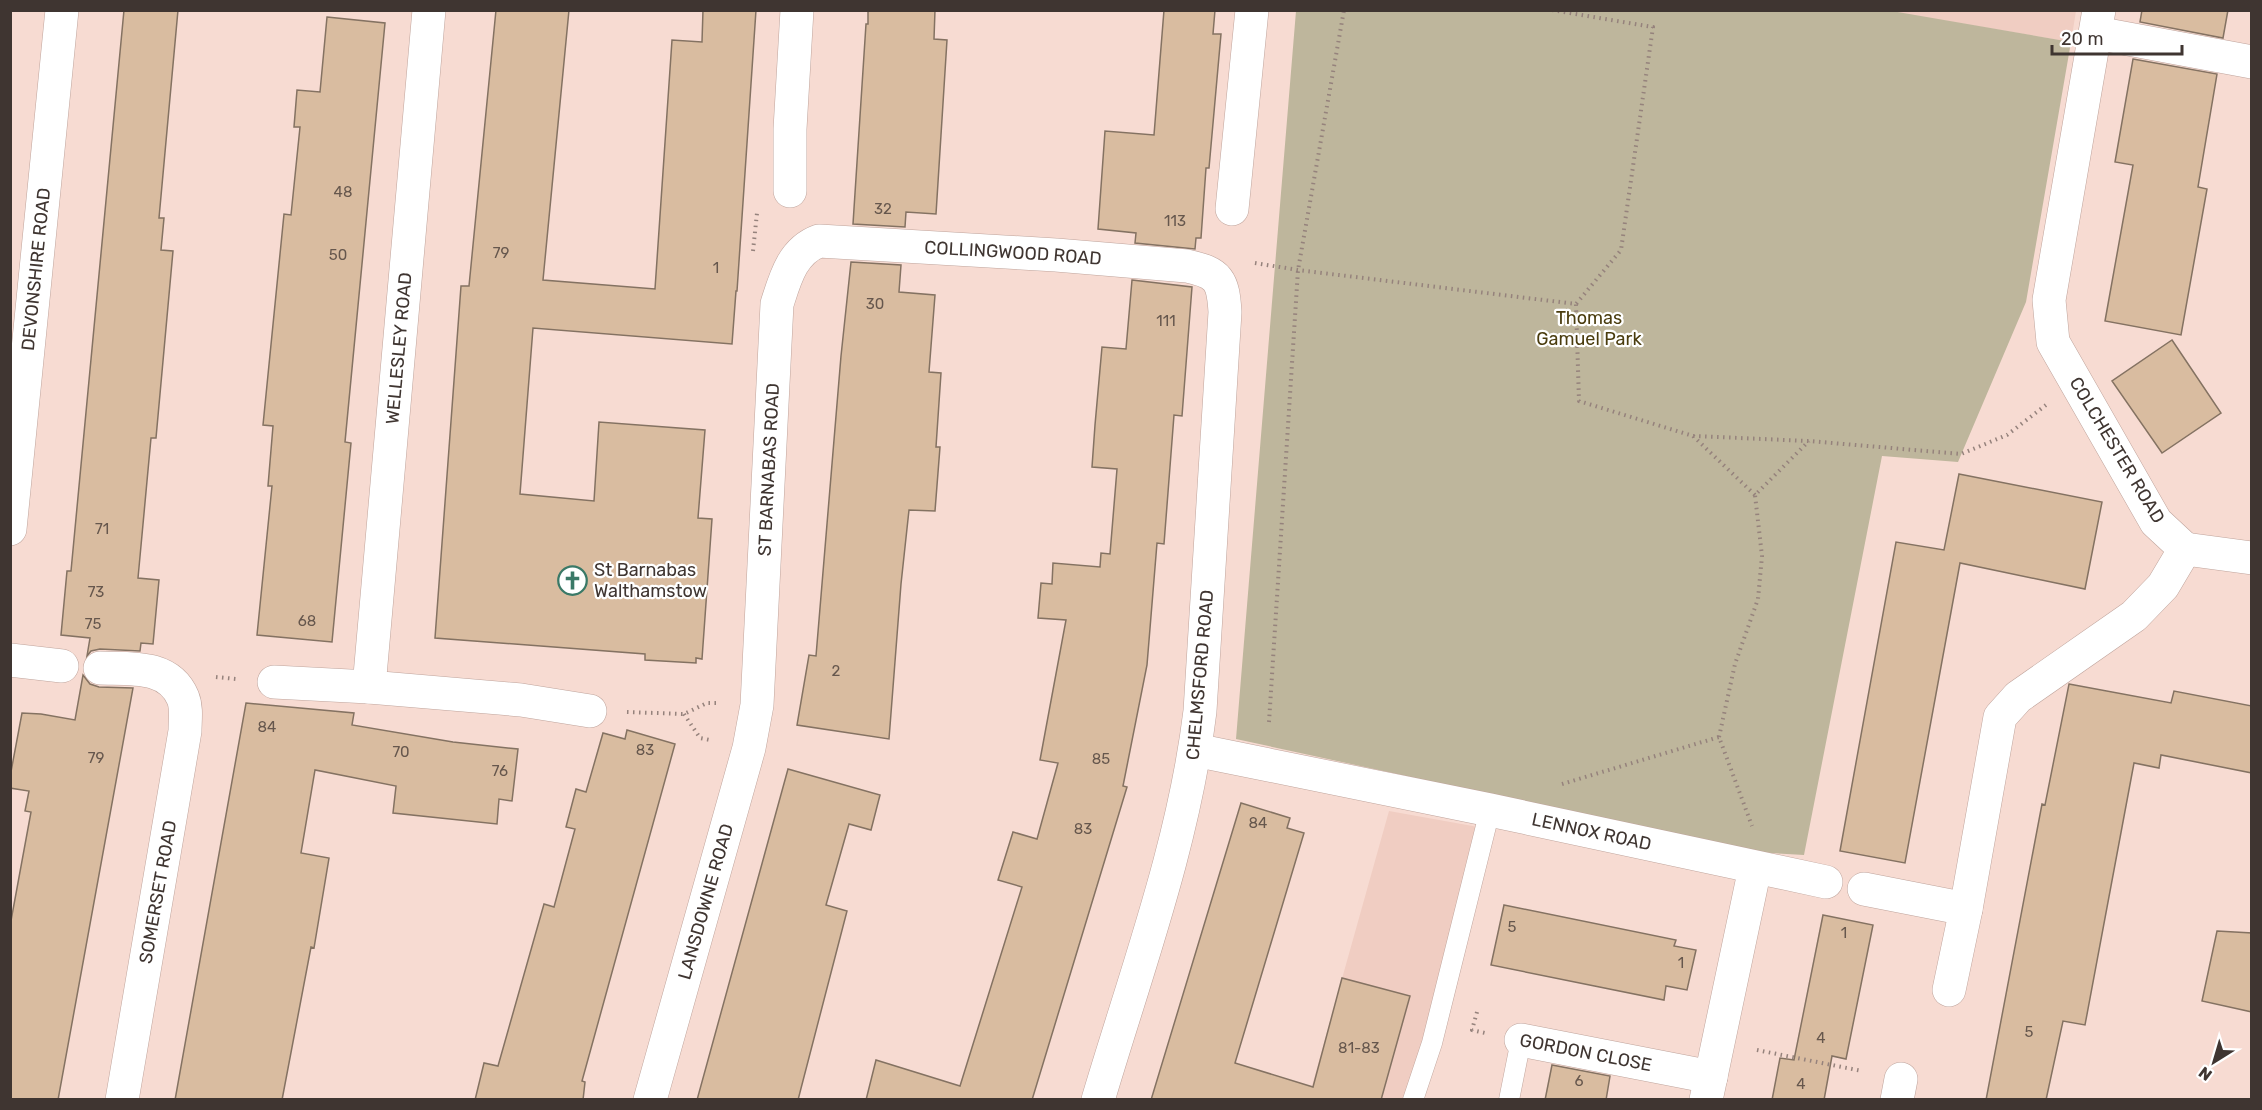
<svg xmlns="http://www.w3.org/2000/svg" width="2262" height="1110" font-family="Rubik,sans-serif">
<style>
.built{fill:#f0cdc2}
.green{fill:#beb69c}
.building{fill:#d9bca0;stroke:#847262;stroke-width:1.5}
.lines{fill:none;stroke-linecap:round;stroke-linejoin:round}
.service-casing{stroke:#bfa49c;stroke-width:21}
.minor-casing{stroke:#bfa49c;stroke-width:34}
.path{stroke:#95827c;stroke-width:4;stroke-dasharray:1.5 4.5;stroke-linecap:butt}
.service{stroke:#fff;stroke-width:20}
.minor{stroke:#fff;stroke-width:33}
.labels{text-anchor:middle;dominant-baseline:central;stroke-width:4.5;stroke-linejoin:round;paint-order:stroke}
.number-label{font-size:15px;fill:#66574d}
.street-label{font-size:18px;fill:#3f3531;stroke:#fff}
.park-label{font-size:18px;fill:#4a3c0e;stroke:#fff}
.poi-label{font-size:18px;fill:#3f3531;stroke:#fff;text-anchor:start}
</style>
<rect width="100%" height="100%" fill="#f7dbd2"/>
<path class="built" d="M 1887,11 L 2076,11 L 2071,42 Z
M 1389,811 L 1495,830 L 1419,1099 L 1308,1100 Z"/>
<path class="green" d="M 1886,10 L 2071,42 L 2026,302 L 1958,462 L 1882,456 L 1804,855 L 1756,852 L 1236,739 L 1296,11 Z"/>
<path class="building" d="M 124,10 L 178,10 L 159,218 L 164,218 L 161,250 L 173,251 L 156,438 L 151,438 L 138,578 L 159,580 L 153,644 L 141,643 L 140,651 L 100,649 L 91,651 L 87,656 L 90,638 L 61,635 L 67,571 L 71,571 Z
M 496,10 L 569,10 L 543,280 L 655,289 L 672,40 L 702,42 L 703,10 L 756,10 L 737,291 L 736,291 L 732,344 L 533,328 L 520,494 L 594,501 L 599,422 L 705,430 L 698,518 L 712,519 L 702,659 L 696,658 L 696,663 L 645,660 L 645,654 L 435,638 L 461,286 L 469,286 Z
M 868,10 L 935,10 L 934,39 L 947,40 L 936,214 L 906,212 L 905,227 L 853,224 L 866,24 L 868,24 Z
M 1164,10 L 1215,10 L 1213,34 L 1221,34 L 1209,168 L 1206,168 L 1201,238 L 1196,238 L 1195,249 L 1135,243 L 1136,233 L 1098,229 L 1105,131 L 1154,135 Z
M 2142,10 L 2228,10 L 2223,38 L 2140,22 Z
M 327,17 L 385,23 L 345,442 L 351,443 L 332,642 L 257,635 L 272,486 L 268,486 L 273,426 L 263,425 L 284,214 L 291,215 L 300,127 L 294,127 L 297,90 L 320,92 Z
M 2133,59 L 2217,74 L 2198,187 L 2207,189 L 2181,335 L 2105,321 L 2133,165 L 2115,162 Z
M 851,262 L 901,265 L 899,292 L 935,295 L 929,372 L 941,373 L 936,447 L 940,447 L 935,511 L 909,510 L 901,584 L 889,739 L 797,725 L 809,655 L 816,656 L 841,356 Z
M 1132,280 L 1192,287 L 1182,416 L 1174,415 L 1164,544 L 1157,543 L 1147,665 L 1123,786 L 1127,787 L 1032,1100 L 866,1100 L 876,1060 L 960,1086 L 1022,887 L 998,880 L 1013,832 L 1037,839 L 1058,763 L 1040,760 L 1066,620 L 1038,618 L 1041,583 L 1052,584 L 1053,563 L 1100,567 L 1101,553 L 1110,554 L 1117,469 L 1092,467 L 1095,425 L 1102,347 L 1126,349 Z
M 2172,340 L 2221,413 L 2162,453 L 2112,381 Z
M 1959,474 L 2102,502 L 2085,589 L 1960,563 L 1905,863 L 1840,851 L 1896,542 L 1944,550 Z
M 83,675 L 90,684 L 99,687 L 133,688 L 58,1100 L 10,1100 L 10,926 L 31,812 L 25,811 L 29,791 L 10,788 L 10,777 L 22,713 L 41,714 L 75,720 Z
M 2069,684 L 2171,703 L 2174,691 L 2252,706 L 2252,773 L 2161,755 L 2159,768 L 2134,763 L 2085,1025 L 2063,1021 L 2046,1100 L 1986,1100 L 2042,804 L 2045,805 Z
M 246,703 L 354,713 L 352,725 L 453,742 L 518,749 L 512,801 L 499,799 L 497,824 L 393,813 L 396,786 L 315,770 L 301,853 L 329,858 L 314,948 L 311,947 L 282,1100 L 175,1100 Z
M 627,730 L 675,744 L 582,1081 L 585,1082 L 583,1100 L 475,1100 L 484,1063 L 498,1066 L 544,904 L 554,907 L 575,829 L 566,827 L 576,789 L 586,792 L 603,733 L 625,739 Z
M 788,769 L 880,795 L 871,830 L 849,824 L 826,905 L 847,911 L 798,1100 L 697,1100 Z
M 1241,803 L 1290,818 L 1287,828 L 1304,833 L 1235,1063 L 1313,1087 L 1342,978 L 1410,996 L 1381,1100 L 1151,1100 Z
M 1504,905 L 1676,940 L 1674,946 L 1696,950 L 1687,990 L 1666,986 L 1664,1000 L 1491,965 Z
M 1823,915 L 1873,925 L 1846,1059 L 1832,1056 L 1824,1100 L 1772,1100 L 1780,1058 L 1794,1060 Z
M 2217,931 L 2252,933 L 2252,1012 L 2202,1001 Z
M 1552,1065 L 1610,1076 L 1606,1100 L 1545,1100 Z"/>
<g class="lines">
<defs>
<path id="service" d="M 1413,1100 L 1432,1043 L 1490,810
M 1509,1100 L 1521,1040"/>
<g id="minor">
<path d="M 2096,33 L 2252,62"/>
<path d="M 790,191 L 790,129 L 797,10"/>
<path d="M 1232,209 L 1252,10"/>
<path id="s1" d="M 10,529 L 62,10"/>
<path d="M 2185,549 L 2252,558"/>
<path d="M 10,660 L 62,666"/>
<path d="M 100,668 C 130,669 169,664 183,698 C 187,708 185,721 185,731 L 122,1100"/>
<path d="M 274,682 L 369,687 L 521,700 L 590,711"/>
<path id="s2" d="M 369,687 L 429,10"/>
<path id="s3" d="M 1195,750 L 1490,810 L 1826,882"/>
<path d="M 1864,889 L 1966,909"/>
<path d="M 1949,990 L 1966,909 L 2000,717 L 2018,697 L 2134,616 L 2163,586 L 2185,549 L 2156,522 L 2053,342 L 2049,300 L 2099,10"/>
<path id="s4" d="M 1521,1040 L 1711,1077"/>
<path id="s5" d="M 650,1100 L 749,748 L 757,705 L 777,304 C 785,279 792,251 819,241 L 1056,255 L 1187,266 C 1219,273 1223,280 1225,312 L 1200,711 C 1184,844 1136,972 1098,1100"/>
<path d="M 1706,1100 L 1755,868"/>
<path d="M 1897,1100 L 1901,1079"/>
</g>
</defs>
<use href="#service" class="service-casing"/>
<use href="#minor" class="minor-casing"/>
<path class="path" d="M 1552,10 L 1653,27 L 1621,250 L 1576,304
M 753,251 L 757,213
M 1255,263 L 1298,270 L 1576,304 L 1579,401 L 1693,436 L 1809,441 L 1961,454 L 2007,435 L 2046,405
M 1693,436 L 1755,495
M 216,677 L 236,679
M 627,712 L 684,714 L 707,703 L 719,703
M 684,714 L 700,738 L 710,740
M 1269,722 L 1298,270 L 1344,10
M 1719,737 L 1735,664 L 1758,599 L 1762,556 L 1755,495 L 1809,441
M 1562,784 L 1719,737 L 1752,826
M 1477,1012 L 1472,1030 L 1485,1033
M 1757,1050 L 1862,1071"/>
<use href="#service" class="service"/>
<use href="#minor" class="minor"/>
</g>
<defs>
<symbol id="church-ring" viewBox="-11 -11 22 22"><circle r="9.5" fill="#fff" stroke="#3a7967" stroke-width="1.5"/><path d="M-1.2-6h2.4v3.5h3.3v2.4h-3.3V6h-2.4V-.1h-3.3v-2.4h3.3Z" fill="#3a7967"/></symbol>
</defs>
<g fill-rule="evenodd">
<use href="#church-ring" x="556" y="564" width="33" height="33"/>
</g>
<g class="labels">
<g class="number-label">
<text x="343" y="192">48</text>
<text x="883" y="209">32</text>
<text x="1175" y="221">113</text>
<text x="501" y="253">79</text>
<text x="338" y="255">50</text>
<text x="716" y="268">1</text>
<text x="875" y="304">30</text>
<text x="1166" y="321">111</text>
<text x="102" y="529">71</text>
<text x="96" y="592">73</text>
<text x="307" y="621">68</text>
<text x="93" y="624">75</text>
<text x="836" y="671">2</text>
<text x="267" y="727">84</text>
<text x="645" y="750">83</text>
<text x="401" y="752">70</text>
<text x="96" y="758">79</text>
<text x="1101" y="759">85</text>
<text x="500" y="771">76</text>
<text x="1258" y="823">84</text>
<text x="1083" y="829">83</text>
<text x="1512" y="927">5</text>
<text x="1844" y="933">1</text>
<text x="1681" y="963">1</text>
<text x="2029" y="1032">5</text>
<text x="1821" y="1038">4</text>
<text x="1359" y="1048">81-83</text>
<text x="1579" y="1081">6</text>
<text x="1801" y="1084">4</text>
</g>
<g class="street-label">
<text stroke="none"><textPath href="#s5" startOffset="1084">COLLINGWOOD ROAD</textPath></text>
<text stroke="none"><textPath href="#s1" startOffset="261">DEVONSHIRE ROAD</textPath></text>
<text stroke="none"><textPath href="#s2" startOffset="340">WELLESLEY ROAD</textPath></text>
<text transform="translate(2117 450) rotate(59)">COLCHESTER ROAD</text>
<text stroke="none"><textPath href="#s5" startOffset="645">ST BARNABAS ROAD</textPath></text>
<text transform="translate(1200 675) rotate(-85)">CHELMSFORD ROAD</text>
<text stroke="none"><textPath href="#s3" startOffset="405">LENNOX ROAD</textPath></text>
<text transform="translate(158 892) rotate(-80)">SOMERSET ROAD</text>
<text stroke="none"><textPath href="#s5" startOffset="206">LANSDOWNE ROAD</textPath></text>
<text stroke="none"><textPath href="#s4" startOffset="66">GORDON CLOSE</textPath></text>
</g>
<g class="park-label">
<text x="1589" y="318">Thomas<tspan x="1589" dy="21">Gamuel Park</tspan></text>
</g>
<g class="poi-label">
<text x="594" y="570">St Barnabas<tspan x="594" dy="21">Walthamstow</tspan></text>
</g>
</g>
<rect width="2262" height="1110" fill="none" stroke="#3f3531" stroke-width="24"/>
<g transform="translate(2214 1062) rotate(217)" stroke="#ffffff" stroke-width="4.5" paint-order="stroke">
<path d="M0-4.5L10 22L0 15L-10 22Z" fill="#3f3531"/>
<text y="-9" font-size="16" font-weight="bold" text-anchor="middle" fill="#3f3531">N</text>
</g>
<path d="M2052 45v9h130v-9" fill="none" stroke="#3f3531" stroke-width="3"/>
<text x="2061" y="45" font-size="18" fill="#3f3531" stroke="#ffffff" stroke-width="4.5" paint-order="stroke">20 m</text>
</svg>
